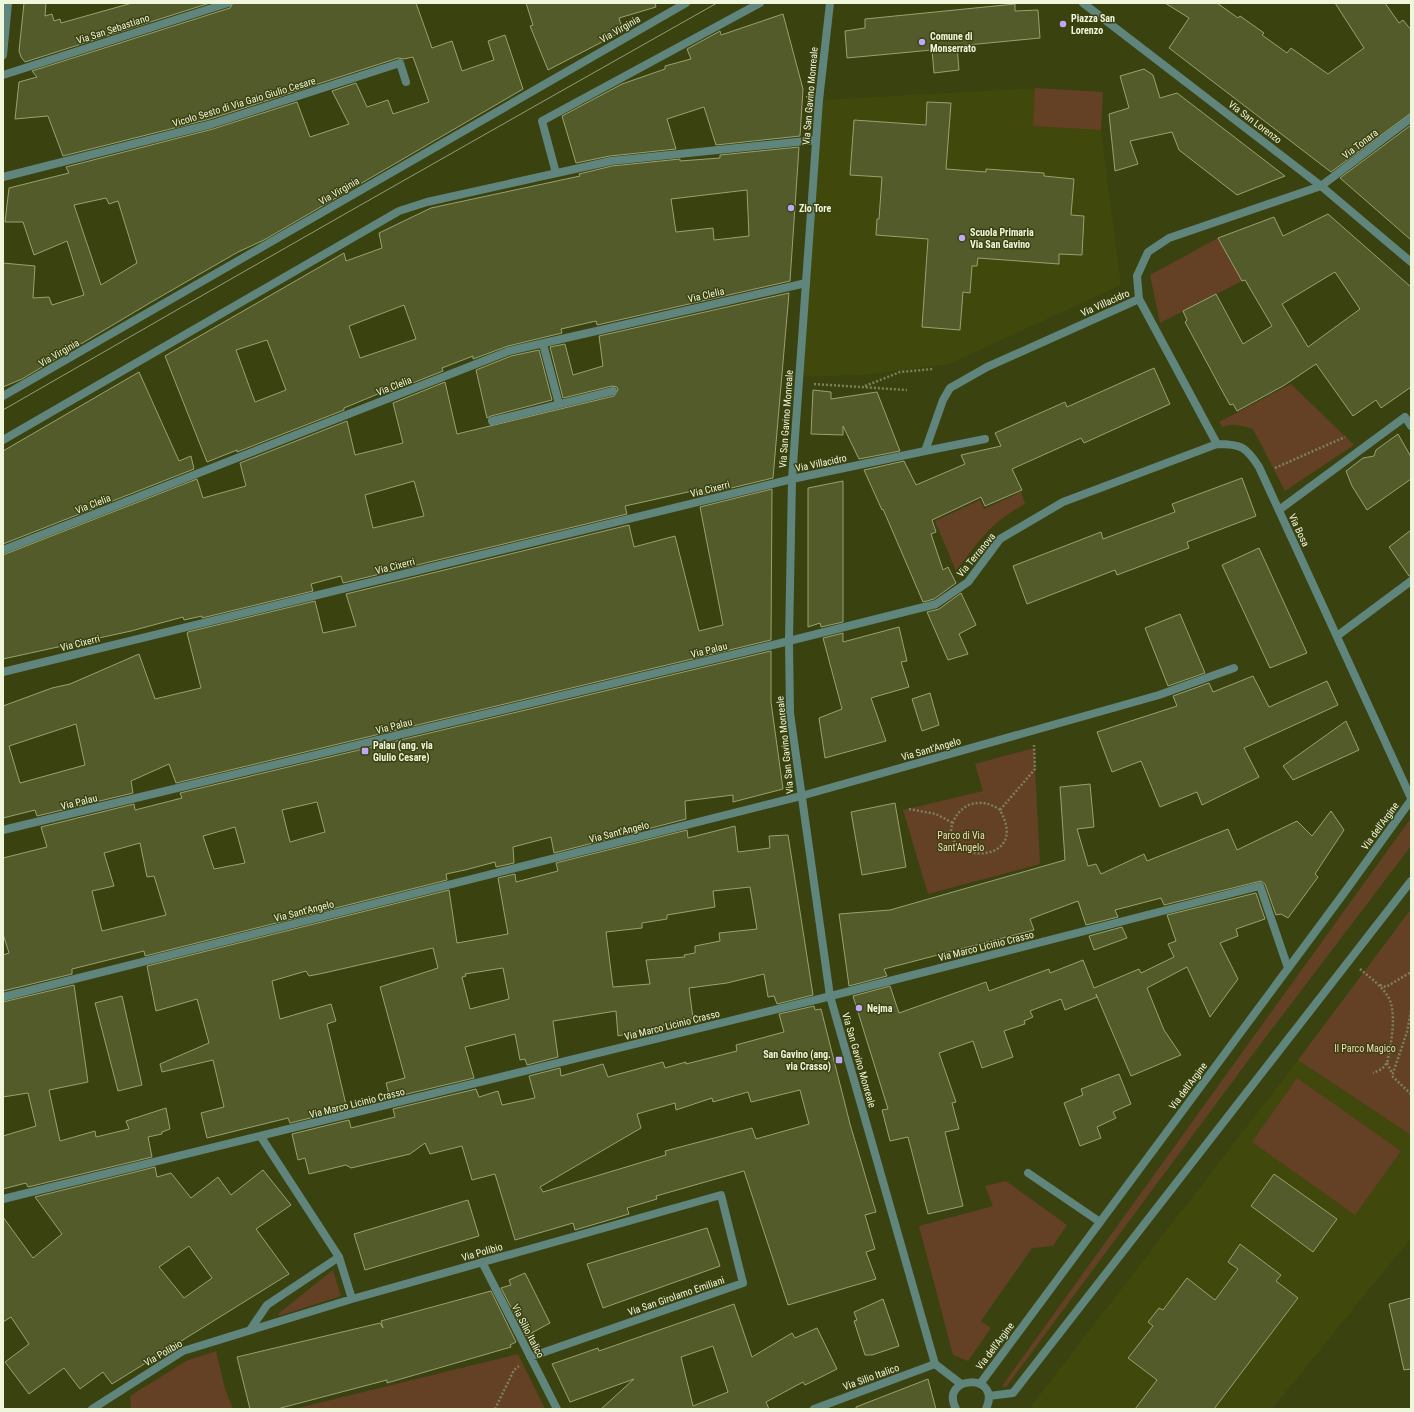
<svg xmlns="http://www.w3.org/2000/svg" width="1414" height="1412" font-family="'Roboto Condensed',sans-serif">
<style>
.built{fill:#40480b}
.green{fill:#644025}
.building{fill:#535b2b;stroke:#98a26f;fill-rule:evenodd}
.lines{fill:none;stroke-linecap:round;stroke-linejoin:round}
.path{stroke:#7b8259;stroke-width:2.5;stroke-dasharray:2 2;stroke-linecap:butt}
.service{stroke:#60857c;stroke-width:8}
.minor{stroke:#60857c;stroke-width:8}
.tertiary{stroke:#60857c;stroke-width:8}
.tram{stroke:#949b75;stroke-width:1}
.poi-dot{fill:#bfa9f4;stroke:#3a4210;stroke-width:1.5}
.labels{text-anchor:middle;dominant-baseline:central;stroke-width:3;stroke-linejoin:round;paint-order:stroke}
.poi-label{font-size:10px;font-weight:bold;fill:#f0f6db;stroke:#3a4210;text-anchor:start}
.street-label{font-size:10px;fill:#f0f6db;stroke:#3a4210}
.park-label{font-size:10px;fill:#fbd8bf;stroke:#3a4210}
</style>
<rect width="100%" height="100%" fill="#3a4210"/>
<path class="built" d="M 1035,88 L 1103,92 L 1101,130 L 1121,285 L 949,364 L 865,375 L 799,377 L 819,100 Z
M 1298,1060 L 1411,1135 L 1411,1238 L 1272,1409 L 1035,1409 L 1031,1406 Z"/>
<path class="green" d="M 1035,88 L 1103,92 L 1101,130 L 1033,126 Z
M 1218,238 L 1242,281 L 1160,323 L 1150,275 Z
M 1291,384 L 1354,445 L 1285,491 L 1253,429 C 1244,426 1232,422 1223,427 L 1219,422 Z
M 1021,492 L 1025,504 C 990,523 979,541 956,571 L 935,521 L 980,500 L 984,509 Z
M 1034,748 L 1040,864 L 928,894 L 903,810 L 983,791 L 975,764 Z
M 1411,818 L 1411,846 L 1256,1050 L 1006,1387 L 1002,1386 Z
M 1411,909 L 1411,1135 L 1298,1060 Z
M 1297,1078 L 1401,1151 L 1355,1215 L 1252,1142 Z
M 1006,1181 L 1067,1225 L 1053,1246 L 1032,1248 L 981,1321 L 991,1328 L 968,1361 L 953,1355 L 919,1226 L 993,1206 L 985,1186 Z
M 333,1270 L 341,1296 L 279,1316 L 279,1313 Z
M 216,1351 L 225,1389 L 233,1409 L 129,1409 L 131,1406 L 130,1396 L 186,1361 Z
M 518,1354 L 545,1409 L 294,1409 Z"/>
<path class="building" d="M 24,3 L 46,3 L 45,16 L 52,14 L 54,21 L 60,19 L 61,23 L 132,3 L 210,3 L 25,62 L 21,57 L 19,51 Z
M 233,3 L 416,3 L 432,48 L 452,41 L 462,71 L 494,60 L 488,41 L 505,35 L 523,89 L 264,240 L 238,252 L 153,301 L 22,379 L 3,387 L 3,263 L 35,266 L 33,298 L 49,297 L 52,305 L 84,295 L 67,241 L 34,255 L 23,222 L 5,222 L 9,188 L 69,173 L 66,167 L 213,129 L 297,102 L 310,137 L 349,124 L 332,91 L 356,83 L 367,107 L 388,100 L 393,114 L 429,102 L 413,57 L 404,59 L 398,58 L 210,119 L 63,156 L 48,116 L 15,119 L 19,82 L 37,77 L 32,71 L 230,8 ZM 106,198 L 109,204 L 118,201 L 137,263 L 101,285 L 74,205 Z
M 526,3 L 655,3 L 656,7 L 619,18 L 623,31 L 548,70 L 530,26 L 533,25 Z
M 1165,3 L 1217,3 L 1238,18 L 1240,16 L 1264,33 L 1262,35 L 1287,53 L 1291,48 L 1328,74 L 1364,48 L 1335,3 L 1385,3 L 1399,23 L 1403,20 L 1411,30 L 1411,113 L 1331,172 L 1169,48 L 1189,18 Z
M 1015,4 L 1015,11 L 1038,10 L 1040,38 L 957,46 L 959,70 L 934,73 L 932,50 L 847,58 L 845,31 L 865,28 L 865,19 Z
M 783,14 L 803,89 L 800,136 L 716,145 L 704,107 L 667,119 L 676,149 L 610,156 L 576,163 L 562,116 L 622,84 L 665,69 L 665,66 L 691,59 L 687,49 L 720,31 L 721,35 Z
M 1144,69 L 1153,75 L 1160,98 L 1177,93 L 1285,176 L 1237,195 L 1179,150 L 1172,132 L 1130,141 L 1138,164 L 1115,171 L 1109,114 L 1129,108 L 1120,76 Z
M 927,102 L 951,103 L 946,169 L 986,172 L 986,169 L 1044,173 L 1044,176 L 1074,179 L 1071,215 L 1084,216 L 1082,255 L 1059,254 L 1059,264 L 978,258 L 977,266 L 972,266 L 970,293 L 963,292 L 960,330 L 922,327 L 928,239 L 876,235 L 877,219 L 879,219 L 882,177 L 850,175 L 854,120 L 926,125 Z
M 1411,125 L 1411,240 L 1340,178 Z
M 799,147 L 790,281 L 597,325 L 596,321 L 561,329 L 562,333 L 508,346 L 473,359 L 473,356 L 442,368 L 443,371 L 390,392 L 390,389 L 344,408 L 344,410 L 237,452 L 237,450 L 207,462 L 165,356 L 344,253 L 346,261 L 382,248 L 379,233 L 431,208 L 580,176 L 579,174 L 612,166 L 680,159 L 680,161 L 720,158 L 720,155 ZM 747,190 L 749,236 L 714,240 L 713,228 L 676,232 L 671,199 ZM 404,305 L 416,339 L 360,358 L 349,326 ZM 267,340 L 286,390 L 255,402 L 236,350 Z
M 1328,214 L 1411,287 L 1411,387 L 1381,408 L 1376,400 L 1353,416 L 1316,364 L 1283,386 L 1237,411 L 1233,404 L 1230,405 L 1220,387 L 1185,322 L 1187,320 L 1183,311 L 1216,294 L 1243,344 L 1272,326 L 1245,280 L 1242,281 L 1218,238 L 1274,217 L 1283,236 ZM 1335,272 L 1360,309 L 1308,347 L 1282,304 Z
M 789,293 L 773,478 L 698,496 L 697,490 L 625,506 L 627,514 L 343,583 L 341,576 L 311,584 L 313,591 L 202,618 L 202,616 L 184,620 L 183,617 L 131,631 L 3,659 L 3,555 L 197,479 L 203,498 L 246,486 L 240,463 L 347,421 L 355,455 L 403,443 L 393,403 L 445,382 L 457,434 L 614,396 L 618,390 L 617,387 L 612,386 L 563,398 L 550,347 L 565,344 L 573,375 L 603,366 L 599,336 ZM 414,481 L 424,516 L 373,528 L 365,495 Z
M 539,350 L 552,400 L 491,416 L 487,418 L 476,370 L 511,356 Z
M 1154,368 L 1170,404 L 1084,443 L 1081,438 L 1012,469 L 1022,490 L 985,506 L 981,497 L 932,520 L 936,532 L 931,534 L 943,570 L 948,567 L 956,583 L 934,599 L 923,602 L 883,509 L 882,510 L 864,470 L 904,461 L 916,485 L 965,464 L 961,455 L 1001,446 L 995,433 L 1065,402 L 1067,407 Z
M 139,372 L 179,461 L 191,456 L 194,469 L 3,544 L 3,451 Z
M 813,390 L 831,392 L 831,399 L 877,392 L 900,451 L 859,459 L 843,426 L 843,435 L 811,434 Z
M 1398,434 L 1411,457 L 1411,479 L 1367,510 L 1352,486 L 1346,471 L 1363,458 L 1374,456 L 1376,450 Z
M 1242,478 L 1256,516 L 1187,542 L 1189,548 L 1117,575 L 1115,570 L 1027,604 L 1013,566 L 1101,532 L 1103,539 L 1175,512 L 1172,504 Z
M 843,481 L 843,622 L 821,627 L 820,623 L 808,627 L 808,488 Z
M 772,489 L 771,640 L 176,783 L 169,764 L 131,781 L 133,793 L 37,816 L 35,810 L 3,818 L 3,706 L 52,688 L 70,684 L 139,654 L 155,699 L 201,688 L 187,633 L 188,632 L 315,601 L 323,633 L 356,626 L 346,594 L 629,525 L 634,547 L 675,536 L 699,631 L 723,625 L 700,507 ZM 76,724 L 85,765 L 20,783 L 9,746 Z
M 1411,530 L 1411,576 L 1409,576 L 1389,547 Z
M 1259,548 L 1307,653 L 1270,668 L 1222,565 Z
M 961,593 L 976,625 L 959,634 L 968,654 L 948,660 L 927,612 L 939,609 Z
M 1180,614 L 1205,673 L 1168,686 L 1145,628 Z
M 899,627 L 907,661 L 901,662 L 909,687 L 871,698 L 886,741 L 825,758 L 819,718 L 842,709 L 823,638 L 843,633 L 843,642 Z
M 771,651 L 771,702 L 783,789 L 733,802 L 733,795 L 685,801 L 686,819 L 554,853 L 551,837 L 513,847 L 514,863 L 496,867 L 495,862 L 465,870 L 446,874 L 447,880 L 145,956 L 144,951 L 72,969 L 72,974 L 3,991 L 3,955 L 9,953 L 3,934 L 3,858 L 47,847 L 41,827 L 134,804 L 135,810 L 182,798 L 180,793 ZM 317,802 L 325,832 L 290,842 L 282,810 ZM 235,827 L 245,863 L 214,869 L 203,836 ZM 140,843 L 147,877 L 154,876 L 166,915 L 102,931 L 92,891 L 114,886 L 104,853 Z
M 1253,676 L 1269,707 L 1327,681 L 1338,705 L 1244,748 L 1259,777 L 1202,805 L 1197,792 L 1160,807 L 1141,761 L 1112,772 L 1097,732 L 1177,706 L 1173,696 L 1209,683 L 1213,692 Z
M 930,693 L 939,725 L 922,731 L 912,699 Z
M 1346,721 L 1359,750 L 1293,780 L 1283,766 Z
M 1090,784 L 1094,827 L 1077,829 L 1088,866 L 1096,864 L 1101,874 L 1144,854 L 1147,861 L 1228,829 L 1237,850 L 1297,821 L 1312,836 L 1331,811 L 1344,830 L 1315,874 L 1318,877 L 1288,918 L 1281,914 L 1276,915 L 1265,884 L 1261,881 L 1164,905 L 1161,898 L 1115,910 L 1118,917 L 1086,925 L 1078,901 L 1030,919 L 1034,930 L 884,969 L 887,976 L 849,986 L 839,914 L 890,910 L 1065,860 L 1060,787 Z
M 895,803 L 906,867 L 862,875 L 851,812 Z
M 735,826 L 738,852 L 770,848 L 769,836 L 788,835 L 813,995 L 777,1004 L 774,996 L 768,997 L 764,974 L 727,983 L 689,988 L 693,1018 L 618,1036 L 616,1011 L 553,1021 L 558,1057 L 527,1065 L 525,1059 L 520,1060 L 515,1034 L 465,1047 L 474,1078 L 390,1098 L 386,1083 L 405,1078 L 380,987 L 438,968 L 433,948 L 324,973 L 309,976 L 306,971 L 272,981 L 280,1019 L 331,1004 L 336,1021 L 327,1024 L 347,1109 L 290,1123 L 288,1118 L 207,1138 L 201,1113 L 224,1107 L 213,1060 L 162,1072 L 160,1064 L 209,1043 L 197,999 L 156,1011 L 147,966 L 449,890 L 457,943 L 508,934 L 498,878 L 515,874 L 516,882 L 558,871 L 556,863 L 687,830 L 688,838 ZM 750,887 L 757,929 L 719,933 L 720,941 L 695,946 L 695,953 L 684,955 L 685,957 L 646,960 L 650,984 L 613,987 L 606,932 L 642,928 L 642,923 L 667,919 L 667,915 L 715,907 L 713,891 ZM 503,968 L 509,999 L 470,1009 L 462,977 L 466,976 L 465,974 Z
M 1256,893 L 1265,919 L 1236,929 L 1238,936 L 1220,943 L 1238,979 L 1210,1017 L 1187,967 L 1147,988 L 1164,1030 L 1181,1055 L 1131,1076 L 1096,994 L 1097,997 L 1065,1010 L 1061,999 L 1030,1011 L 1033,1017 L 1024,1021 L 1025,1024 L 1004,1031 L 1013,1057 L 982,1068 L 973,1041 L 939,1053 L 956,1102 L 952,1103 L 959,1129 L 945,1132 L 963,1206 L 928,1214 L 908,1137 L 890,1141 L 882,1110 L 888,1109 L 853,996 L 890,986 L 899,1013 L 986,982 L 989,991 L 1049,969 L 1050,973 L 1083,960 L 1094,988 L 1139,969 L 1141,973 L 1174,957 L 1168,944 L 1176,941 L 1167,915 Z
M 1122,927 L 1127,938 L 1094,950 L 1089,936 Z
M 74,985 L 88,1082 L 49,1090 L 60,1141 L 95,1131 L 96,1137 L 129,1129 L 126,1121 L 166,1108 L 170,1129 L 162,1132 L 162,1134 L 148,1137 L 152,1157 L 28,1187 L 26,1183 L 3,1189 L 3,1136 L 36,1126 L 28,1093 L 3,1097 L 3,1002 Z
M 122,996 L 142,1085 L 118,1091 L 95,1003 Z
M 814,1006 L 815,1010 L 821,1009 L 850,1124 L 876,1212 L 865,1215 L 875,1249 L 866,1252 L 876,1279 L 788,1305 L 744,1171 L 656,1196 L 657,1199 L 627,1208 L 629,1214 L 575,1230 L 573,1223 L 515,1240 L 495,1174 L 472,1180 L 462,1146 L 430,1154 L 425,1143 L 410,1154 L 351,1168 L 346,1165 L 309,1174 L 305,1158 L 298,1160 L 292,1134 L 349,1120 L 351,1128 L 395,1117 L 393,1109 L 476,1089 L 479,1097 L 498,1091 L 502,1105 L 535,1098 L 529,1076 L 560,1068 L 561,1076 L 603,1064 L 608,1077 L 663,1062 L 665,1068 L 686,1062 L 686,1064 L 737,1051 L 736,1045 L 784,1032 L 779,1014 ZM 800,1090 L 809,1124 L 756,1139 L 752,1128 L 665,1151 L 666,1155 L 543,1192 L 540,1187 L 641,1128 L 637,1114 L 675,1103 L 676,1110 L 712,1098 L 713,1102 L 748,1092 L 751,1102 Z
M 1119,1074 L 1131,1104 L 1113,1112 L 1116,1118 L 1097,1127 L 1101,1138 L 1080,1146 L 1064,1103 L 1083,1095 L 1081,1089 Z
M 155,1167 L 157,1177 L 171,1173 L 191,1198 L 218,1177 L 231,1195 L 263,1170 L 291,1205 L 256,1229 L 289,1274 L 112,1384 L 103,1372 L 80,1389 L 64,1368 L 29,1394 L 5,1362 L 29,1344 L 11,1317 L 3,1322 L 3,1217 L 33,1258 L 62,1234 L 35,1197 ZM 189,1246 L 212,1278 L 184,1298 L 159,1267 Z
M 1274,1174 L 1337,1219 L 1313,1252 L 1251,1206 Z
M 468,1200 L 479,1236 L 365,1270 L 354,1234 Z
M 707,1228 L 720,1266 L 603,1308 L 587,1264 Z
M 1240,1244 L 1281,1275 L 1276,1281 L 1298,1298 L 1214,1409 L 1135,1409 L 1157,1380 L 1128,1358 L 1153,1326 L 1148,1322 L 1159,1308 L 1163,1310 L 1187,1278 L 1215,1300 L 1238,1269 L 1228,1262 Z
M 525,1273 L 550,1323 L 526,1336 L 501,1288 L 511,1285 L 509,1280 Z
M 491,1291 L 516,1342 L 510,1345 L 511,1347 L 387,1383 L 387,1380 L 277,1409 L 250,1409 L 237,1357 L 380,1323 L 383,1328 L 381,1321 Z
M 1411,1298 L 1411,1369 L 1404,1370 L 1389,1304 Z
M 883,1299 L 899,1346 L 872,1355 L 865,1355 L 854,1321 L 857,1320 L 854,1312 Z
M 734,1304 L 752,1357 L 792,1333 L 795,1338 L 817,1328 L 837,1369 L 805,1385 L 803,1382 L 766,1402 L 769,1409 L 601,1409 L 634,1379 L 570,1402 L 552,1364 L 598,1348 L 599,1351 ZM 713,1346 L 728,1392 L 693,1406 L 681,1357 Z
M 928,1379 L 936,1409 L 856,1409 L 856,1407 Z"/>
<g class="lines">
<path class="path" d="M 814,384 L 907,390
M 865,386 L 900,372 L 933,369
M 1275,468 L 1345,437
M 909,809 L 936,814 L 953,823
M 1000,810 C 984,798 963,801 954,820 C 933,863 1033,869 1000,810 L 1035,769 L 1034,745
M 1360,969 C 1369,977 1380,984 1387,995 C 1398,1010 1391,1045 1387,1063 L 1382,1069 L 1373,1073
M 1380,985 L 1386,987 L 1411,972
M 1411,1011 L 1407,1032 L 1392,1076 L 1411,1094
M 1387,1063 L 1392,1073
M 495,1409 L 514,1370 L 519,1366"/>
<path class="service" d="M 1279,510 L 1405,417 L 1411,426
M 1337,636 L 1411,581"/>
<path class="minor" d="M 3,75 L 228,3
M 556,173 L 542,121 L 760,3
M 3,177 L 212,124 L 400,63 L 406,82
M 543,344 L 559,404
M 3,396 L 686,3
M 492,421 L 613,391
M 3,440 L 399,211 L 427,202 L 611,161 L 816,140
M 1217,444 L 1139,299 L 1137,276 L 1148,252 L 1169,238 L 1321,186 L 1411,118
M 925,451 L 985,439
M 3,550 L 509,351 L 806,283
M 3,672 L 792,479 L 925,451 L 943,400 L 950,388 L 987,367 L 1139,299
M 3,830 L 773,645 L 936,604 L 968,582 L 1000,539 L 1063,502 L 1217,444 C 1242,444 1246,447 1259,467 L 1411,798
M 3,997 L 801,796 L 1159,695 L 1234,668
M 261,1137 L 339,1257 L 352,1299
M 1028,1173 L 1100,1222
M 3,1199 L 819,999 L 1260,886 L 1288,968
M 482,1262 L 557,1409
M 250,1330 L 267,1305 L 339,1257
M 92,1409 L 183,1351 L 352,1299 L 721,1195 L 743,1283 L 530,1357
M 814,1409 L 935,1364"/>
<path class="tertiary" d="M 830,3 L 819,100 L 792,479 L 789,641 L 790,713 L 830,996 L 935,1364 L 961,1384
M 1083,3 L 1321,186 L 1411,262
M 3,55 L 8,3
M 980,1384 L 1344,893 L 1411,800
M 989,1396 L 1013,1393 L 1411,881
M 956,1409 C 938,1375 1003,1372 986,1409"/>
<path class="tram" d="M 3,410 C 240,273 478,138 717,3"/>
</g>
<g class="poi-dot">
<circle cx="1063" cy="24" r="4"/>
<circle cx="922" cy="42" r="4"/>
<circle cx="791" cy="208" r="4"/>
<circle cx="962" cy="238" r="4"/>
<rect x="361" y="747" width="8" height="8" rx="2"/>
<circle cx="859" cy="1008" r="4"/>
<rect x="835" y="1056" width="8" height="8" rx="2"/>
</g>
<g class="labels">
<g class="poi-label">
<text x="1071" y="18">Piazza San<tspan x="1071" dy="12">Lorenzo</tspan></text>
<text x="930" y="36">Comune di<tspan x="930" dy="12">Monserrato</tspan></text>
<text x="799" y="208">Zio Tore</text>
<text x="970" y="232">Scuola Primaria<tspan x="970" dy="12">Via San Gavino</tspan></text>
<text x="373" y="745">Palau (ang. via<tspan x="373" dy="12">Giulio Cesare)</tspan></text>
<text x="867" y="1008">Nejma</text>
<text x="831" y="1054" text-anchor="end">San Gavino (ang.<tspan x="831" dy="12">via Crasso)</tspan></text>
</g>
<g class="street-label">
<text transform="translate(113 29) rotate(-18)">Via San Sebastiano</text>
<text transform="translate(620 29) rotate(-30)">Via Virginia</text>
<text transform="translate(810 96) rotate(-85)">Via San Gavino Monreale</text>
<text transform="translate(244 102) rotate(-17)">Vicolo Sesto di Via Gaio Giulio Cesare</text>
<text transform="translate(1255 122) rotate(37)">Via San Lorenzo</text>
<text transform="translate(1360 144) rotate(-37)">Via Tonara</text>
<text transform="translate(339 191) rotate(-30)">Via Virginia</text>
<text transform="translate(706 295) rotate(-13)">Via Clelia</text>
<text transform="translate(1105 303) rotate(-24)">Via Villacidro</text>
<text transform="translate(59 353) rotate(-30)">Via Virginia</text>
<text transform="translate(394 386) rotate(-21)">Via Clelia</text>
<text transform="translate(786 419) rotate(-86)">Via San Gavino Monreale</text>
<text transform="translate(821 463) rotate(-12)">Via Villacidro</text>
<text transform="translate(710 489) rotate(-14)">Via Cixerri</text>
<text transform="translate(93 504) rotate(-21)">Via Clelia</text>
<text transform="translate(1299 530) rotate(65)">Via Bosa</text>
<text transform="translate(976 555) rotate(-50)">Via Terranova</text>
<text transform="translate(395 566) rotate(-14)">Via Cixerri</text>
<text transform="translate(80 643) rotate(-14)">Via Cixerri</text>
<text transform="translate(709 650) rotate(-14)">Via Palau</text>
<text transform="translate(394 726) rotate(-14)">Via Palau</text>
<text transform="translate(785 745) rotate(-96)">Via San Gavino Monreale</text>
<text transform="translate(931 749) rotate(-16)">Via Sant'Angelo</text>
<text transform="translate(79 802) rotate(-14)">Via Palau</text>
<text transform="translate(1380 826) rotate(-54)">Via dell'Argine</text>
<text transform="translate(619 832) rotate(-14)">Via Sant'Angelo</text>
<text transform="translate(304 911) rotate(-14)">Via Sant'Angelo</text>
<text transform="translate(986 946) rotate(-14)">Via Marco Licinio Crasso</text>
<text transform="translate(672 1025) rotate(-14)">Via Marco Licinio Crasso</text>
<text transform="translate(859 1060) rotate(74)">Via San Gavino Monreale</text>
<text transform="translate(1188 1086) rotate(-53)">Via dell'Argine</text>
<text transform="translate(357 1103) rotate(-14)">Via Marco Licinio Crasso</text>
<text transform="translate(482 1252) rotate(-16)">Via Polibio</text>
<text transform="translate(676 1296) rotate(-19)">Via San Girolamo Emiliani</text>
<text transform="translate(528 1331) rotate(63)">Via Silio Italico</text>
<text transform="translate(995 1346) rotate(-53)">Via dell'Argine</text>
<text transform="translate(163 1353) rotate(-30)">Via Polibio</text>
<text transform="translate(871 1377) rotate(-20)">Via Silio Italico</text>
</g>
<g class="park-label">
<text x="961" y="835">Parco di Via<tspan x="961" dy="12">Sant'Angelo</tspan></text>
<text x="1365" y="1048">Il Parco Magico</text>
</g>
</g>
<rect width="1414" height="1412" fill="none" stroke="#f0f6db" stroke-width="8"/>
</svg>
